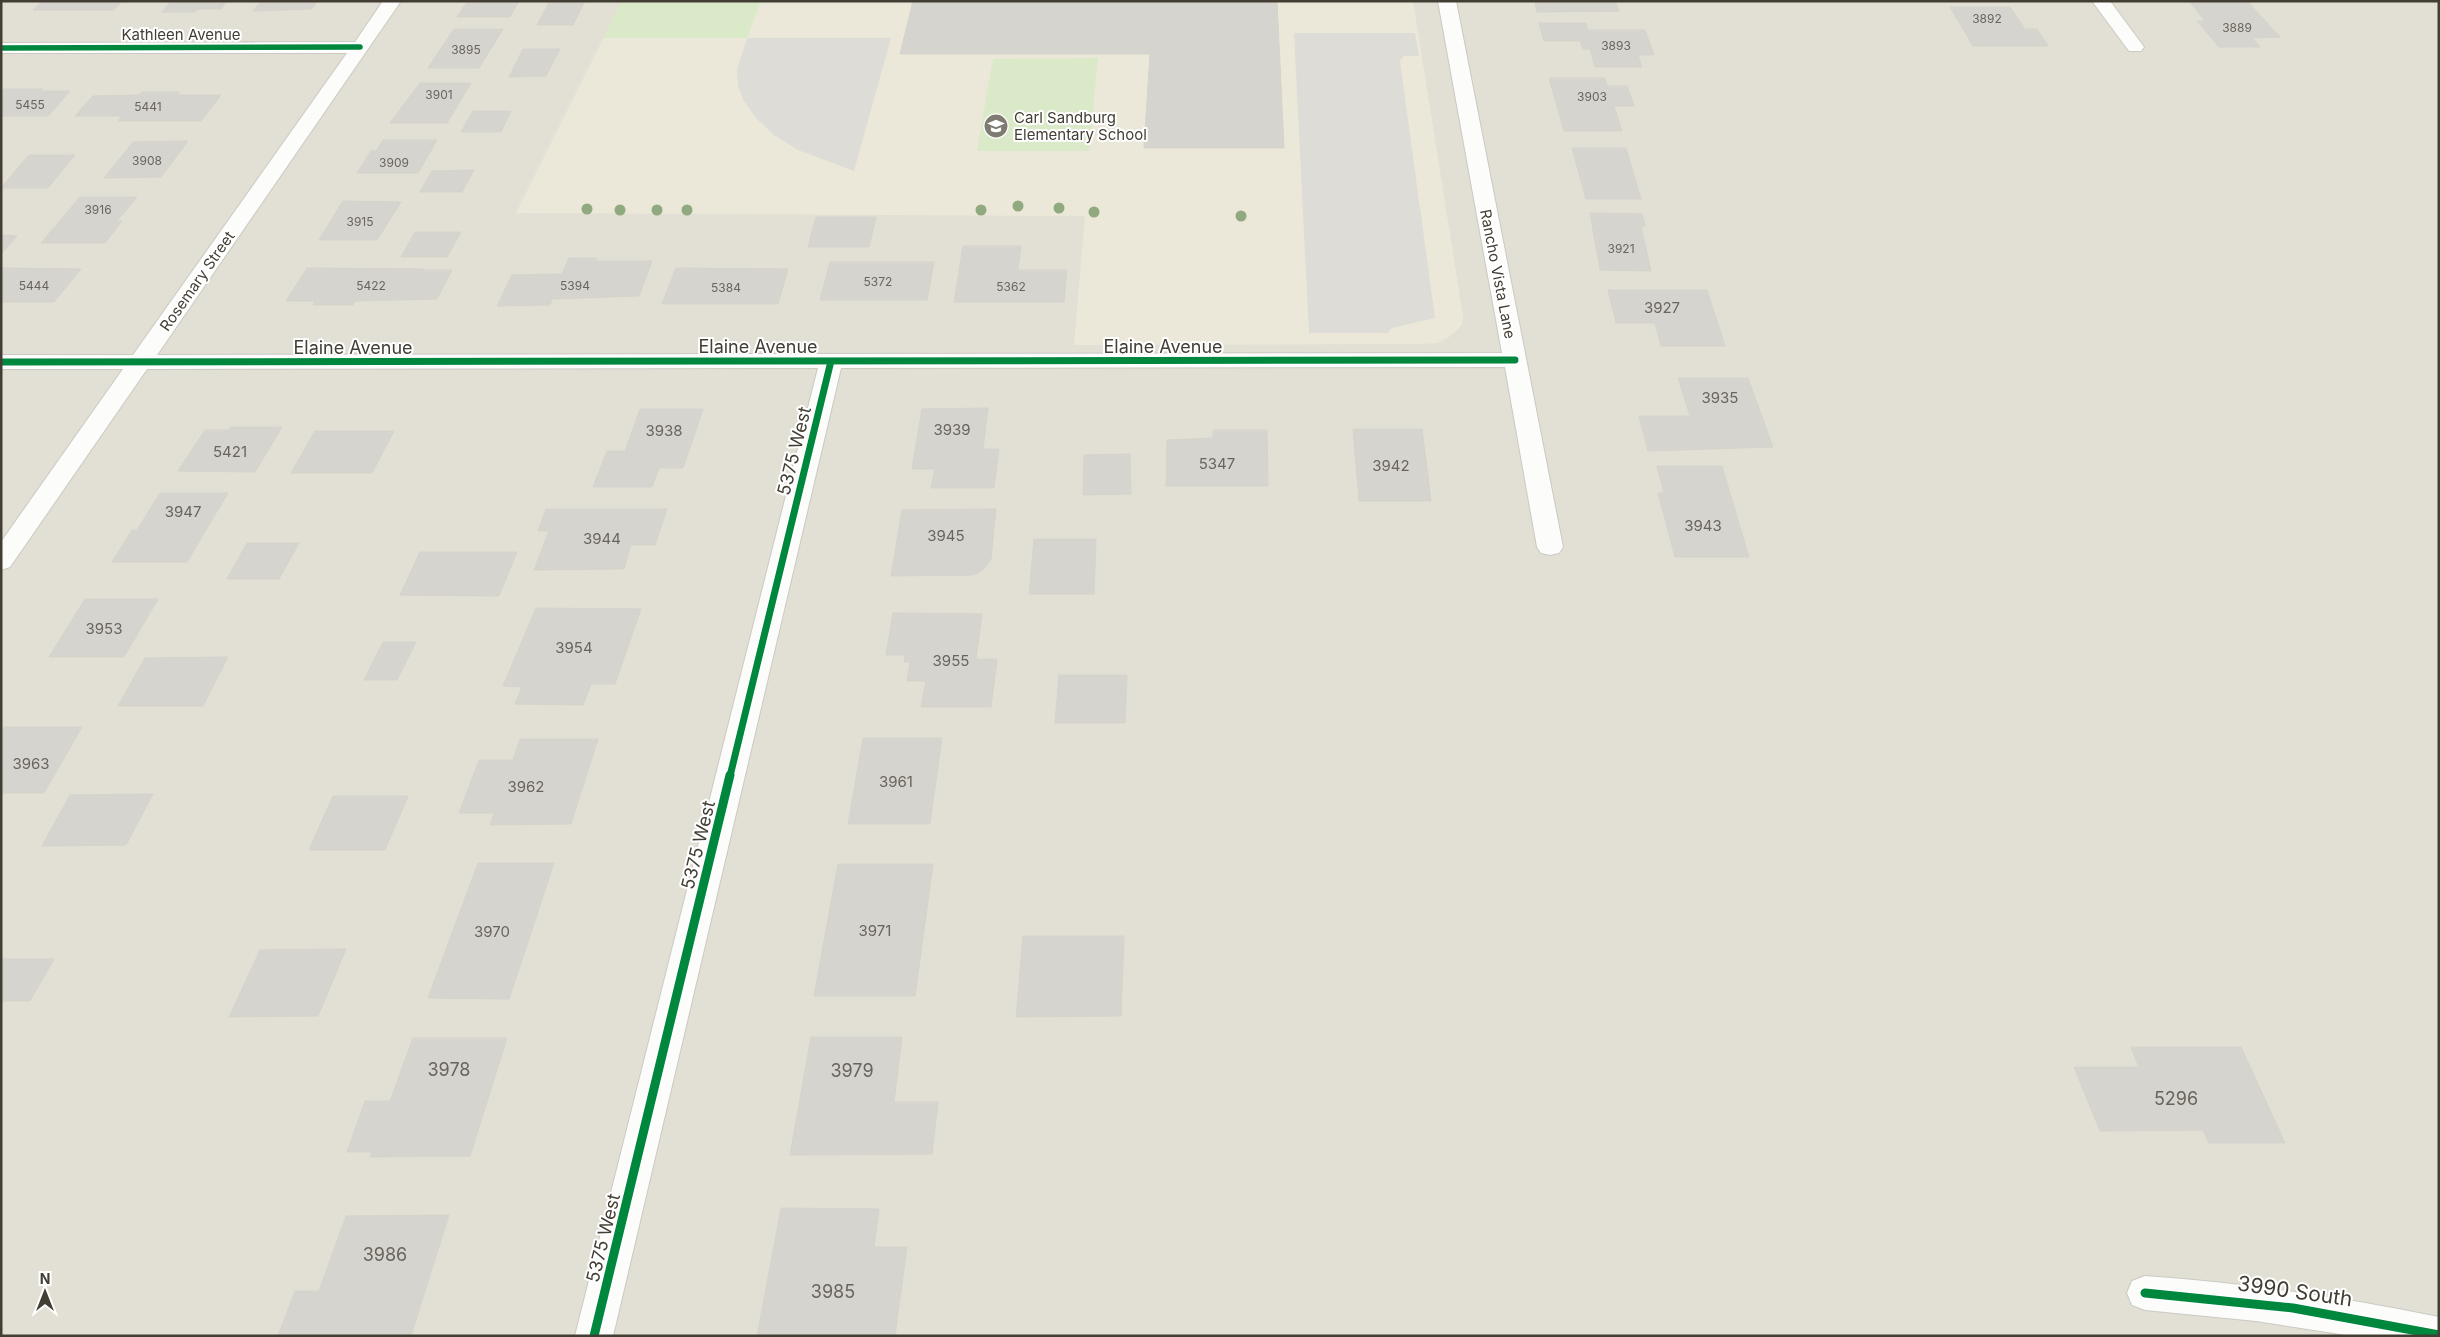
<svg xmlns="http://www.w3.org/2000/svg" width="2440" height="1337" font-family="Inter,sans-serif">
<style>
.residential{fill:#e2dfd4}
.education{fill:#ece8d9}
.green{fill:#dae9c7}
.parking{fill:#dddcd7}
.building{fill:#d6d4ce;stroke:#d6d3cd}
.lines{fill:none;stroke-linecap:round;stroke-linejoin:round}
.minor-casing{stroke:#cac9c3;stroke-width:2}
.minor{fill:#fcfcfb;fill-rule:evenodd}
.cycleway-far2-casing{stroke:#fff;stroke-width:8}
.cycleway-far1-casing{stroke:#fff;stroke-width:10}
.cycleway-casing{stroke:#fff;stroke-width:12}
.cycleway-far2{stroke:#00873e;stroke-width:5.5}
.cycleway-far1{stroke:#00873e;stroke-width:7}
.cycleway{stroke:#00873e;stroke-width:9}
.tree{fill:#90a97f}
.labels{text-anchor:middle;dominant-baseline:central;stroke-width:4;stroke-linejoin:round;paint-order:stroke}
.far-number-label{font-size:12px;fill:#69655c}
.far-street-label{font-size:15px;fill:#433e34;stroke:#fff}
.far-poi-label{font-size:15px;fill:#433e34;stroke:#fff;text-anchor:start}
.number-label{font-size:15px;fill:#69655c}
.street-label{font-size:18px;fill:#433e34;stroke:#fff}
.near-number-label{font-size:18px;fill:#69655c}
.near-street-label{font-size:21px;fill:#433e34;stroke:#fff}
</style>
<rect width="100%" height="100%" fill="#eeede7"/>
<path class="residential" d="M 1,1 L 2439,1 L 2439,1336 L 1,1336 Z"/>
<path class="education" d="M 622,1 L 1413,1 L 1463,316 L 1462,325 L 1449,337 L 1437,343 L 1418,344 L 1074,345 L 1085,216 L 516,213 Z"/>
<path class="green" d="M 622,1 L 761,1 L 747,38 L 603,38 Z
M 1098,58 L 1089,151 L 977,151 L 993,59 Z"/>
<path class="parking" d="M 1294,33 L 1415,33 L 1419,56 L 1404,56 L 1400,61 L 1435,318 L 1392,328 L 1388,333 L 1309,333 Z
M 747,38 L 891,38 L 854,171 L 798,150 L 774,135 L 756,118 L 744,101 L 738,86 L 737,69 Z"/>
<path class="building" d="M 42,1 L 122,1 L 114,10 L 33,10 Z
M 171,1 L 227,1 L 221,9 L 198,9 L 195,12 L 162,12 Z
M 261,1 L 317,1 L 312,9 L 253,11 Z
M 473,1 L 519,1 L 510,17 L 457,17 L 467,2 Z
M 550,1 L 585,1 L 573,25 L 537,25 Z
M 913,1 L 1277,1 L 1284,148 L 1144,148 L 1150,54 L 900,54 Z
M 1566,1 L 1615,1 L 1619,11 L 1537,12 L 1535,3 Z
M 2189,1 L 2247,1 L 2280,37 L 2252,38 L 2260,47 L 2219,47 L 2197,21 L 2205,21 Z
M 1950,7 L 2010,7 L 2025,29 L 2037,29 L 2048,46 L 1973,46 Z
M 1539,23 L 1586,23 L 1588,30 L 1645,30 L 1654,55 L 1638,55 L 1642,67 L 1595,67 L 1590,49 L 1583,49 L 1580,41 L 1544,41 Z
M 454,29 L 503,29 L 479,68 L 428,68 Z
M 523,49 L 560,49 L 546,76 L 509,77 Z
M 1549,78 L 1605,78 L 1607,86 L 1627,86 L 1634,106 L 1614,106 L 1622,131 L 1564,131 Z
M 420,83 L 471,83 L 447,123 L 390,123 Z
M 1,89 L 43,89 L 41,91 L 70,91 L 48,116 L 1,116 Z
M 142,92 L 179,92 L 177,95 L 221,95 L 201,121 L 118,121 L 122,116 L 75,116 L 93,96 L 139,95 Z
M 473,111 L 511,111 L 501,132 L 461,132 Z
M 383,140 L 437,140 L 418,173 L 357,173 L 371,151 L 376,151 Z
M 188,141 L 161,177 L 104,178 L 133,142 Z
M 1572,148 L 1626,148 L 1641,199 L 1586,199 Z
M 29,155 L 75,155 L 48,188 L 1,188 Z
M 474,170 L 462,192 L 420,192 L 432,171 Z
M 80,197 L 137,197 L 117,221 L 122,221 L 105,243 L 41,243 Z
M 343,201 L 401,202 L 377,240 L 319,240 Z
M 1590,213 L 1642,214 L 1645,226 L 1641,226 L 1651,271 L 1600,270 Z
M 816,217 L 876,217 L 869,247 L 808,247 Z
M 415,232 L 461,232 L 447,257 L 401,257 Z
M 1,235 L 17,236 L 1,254 Z
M 963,246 L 1021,246 L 1018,270 L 1067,270 L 1064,302 L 954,302 Z
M 569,258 L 597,258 L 595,261 L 652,261 L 639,296 L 552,299 L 550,305 L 497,306 L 512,275 L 562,274 Z
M 830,262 L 934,262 L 927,300 L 820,300 Z
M 1,268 L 81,269 L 54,302 L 1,302 Z
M 307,268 L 424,269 L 423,270 L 452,270 L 437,299 L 355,301 L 353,305 L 313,305 L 315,301 L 286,301 Z
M 676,268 L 788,269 L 778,304 L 662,304 Z
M 1608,290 L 1707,290 L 1725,346 L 1661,346 L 1655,323 L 1616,323 Z
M 1678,378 L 1748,378 L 1773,447 L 1648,451 L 1639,416 L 1690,416 Z
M 988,408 L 983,449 L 999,449 L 994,488 L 931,488 L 935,469 L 912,469 L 922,409 Z
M 640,409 L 703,409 L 683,468 L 659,468 L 652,487 L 593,487 L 607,451 L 625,451 Z
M 231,427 L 282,427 L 255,472 L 178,471 L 205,430 L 229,430 Z
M 1353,429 L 1422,429 L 1431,501 L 1359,501 Z
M 1213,430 L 1267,430 L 1268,486 L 1166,486 L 1167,440 L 1213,438 Z
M 315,431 L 394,431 L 372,473 L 291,473 Z
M 1130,454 L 1131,494 L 1083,495 L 1084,455 Z
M 1657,466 L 1722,466 L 1749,557 L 1675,557 L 1658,493 L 1664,493 Z
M 160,493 L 228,493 L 187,562 L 112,562 L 132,530 L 137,530 Z
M 546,509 L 667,509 L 655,545 L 631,545 L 624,569 L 534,570 L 549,531 L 538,531 Z
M 996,509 L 991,559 L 985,568 L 978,573 L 972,575 L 891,576 L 902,510 Z
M 1034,539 L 1096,539 L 1094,594 L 1029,594 Z
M 247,543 L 299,543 L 279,579 L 227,579 Z
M 420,552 L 517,552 L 499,596 L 400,595 Z
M 85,599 L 158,599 L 124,657 L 49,657 Z
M 536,608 L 641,609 L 615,684 L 591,684 L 583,705 L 515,704 L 522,687 L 503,686 Z
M 893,613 L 982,614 L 976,659 L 997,659 L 991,707 L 921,707 L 926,681 L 907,681 L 910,662 L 904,662 L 905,655 L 886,655 Z
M 383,642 L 416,642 L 397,680 L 364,680 Z
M 228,657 L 203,706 L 118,706 L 145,658 Z
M 1059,675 L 1127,675 L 1125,723 L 1055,723 Z
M 4,727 L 82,727 L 44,793 L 1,793 L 1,732 Z
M 863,738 L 942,738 L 930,824 L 848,824 Z
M 520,739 L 598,739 L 571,824 L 490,825 L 494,813 L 459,813 L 479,760 L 513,760 Z
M 153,794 L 126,845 L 42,846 L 70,795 Z
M 333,796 L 408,796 L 385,850 L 309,850 Z
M 478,863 L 554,863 L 509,999 L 428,998 Z
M 838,864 L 933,864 L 915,996 L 814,996 Z
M 1023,936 L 1124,936 L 1121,1016 L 1016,1017 Z
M 346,949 L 318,1016 L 229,1017 L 260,950 Z
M 1,959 L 54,959 L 30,1001 L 1,1001 Z
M 811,1037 L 902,1037 L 894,1102 L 938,1102 L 932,1154 L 790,1155 Z
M 413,1038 L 507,1038 L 470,1156 L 370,1157 L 372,1152 L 347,1152 L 365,1101 L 390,1101 Z
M 2131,1047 L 2241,1047 L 2285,1143 L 2209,1143 L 2203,1130 L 2100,1131 L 2074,1067 L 2139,1067 Z
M 781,1208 L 879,1209 L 874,1247 L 907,1247 L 895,1336 L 757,1336 Z
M 449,1215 L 411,1336 L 278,1336 L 295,1291 L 319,1291 L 346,1216 Z"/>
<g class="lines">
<defs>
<path id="minor" d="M 383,1 L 401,1 L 157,355 L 1502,353 L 1438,1 L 1456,1 L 1563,547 L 1559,553 L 1550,555 L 1541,553 L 1537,547 L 1505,367 L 841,368 L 613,1336 L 575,1336 L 818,368 L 147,369 L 10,567 L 1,570 L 1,542 L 123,369 L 1,369 L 1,355 L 133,355 L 347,53 L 1,53 L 1,43 L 355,42 Z
M 2092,1 L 2110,1 L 2144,47 L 2141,51 L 2129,51 Z
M 2145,1276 C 2244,1283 2342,1297 2439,1317 L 2439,1336 L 2353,1336 L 2256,1321 L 2145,1310 L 2132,1305 L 2127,1293 L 2132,1281 Z"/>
</defs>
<use href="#minor" class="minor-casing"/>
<use href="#minor" class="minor"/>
<defs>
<path id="cycleway-far2" d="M 1,48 L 360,47"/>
<path id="cycleway-far1" d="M 1,362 L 1515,360
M 730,776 L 831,361"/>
<path id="cycleway" d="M 2145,1293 L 2293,1308 L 2439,1335
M 594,1336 L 730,775"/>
</defs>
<use href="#cycleway-far2" class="cycleway-far2-casing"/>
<use href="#cycleway-far1" class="cycleway-far1-casing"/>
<use href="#cycleway" class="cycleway-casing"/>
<use href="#cycleway-far2" class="cycleway-far2"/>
<use href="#cycleway-far1" class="cycleway-far1"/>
<use href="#cycleway" class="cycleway"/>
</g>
<g class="tree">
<circle cx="1018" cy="206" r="5.5"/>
<circle cx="1059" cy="208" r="5.5"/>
<circle cx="587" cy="209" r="5.5"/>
<circle cx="620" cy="210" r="5.5"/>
<circle cx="657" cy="210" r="5.5"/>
<circle cx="687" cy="210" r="5.5"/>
<circle cx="981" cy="210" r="5.5"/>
<circle cx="1094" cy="212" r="5.5"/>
<circle cx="1241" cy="216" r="5.5"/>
</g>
<defs>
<symbol id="school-disc" viewBox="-11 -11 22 22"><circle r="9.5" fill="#7f7b73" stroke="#fff"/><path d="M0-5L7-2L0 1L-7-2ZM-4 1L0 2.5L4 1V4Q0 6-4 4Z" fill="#fff"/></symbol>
</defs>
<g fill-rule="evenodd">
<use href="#school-disc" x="982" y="112" width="28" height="28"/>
</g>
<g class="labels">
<g class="far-number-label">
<text x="1987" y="18">3892</text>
<text x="2237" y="27">3889</text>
<text x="1616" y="45">3893</text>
<text x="466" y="49">3895</text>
<text x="439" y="94">3901</text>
<text x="1592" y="96">3903</text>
<text x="30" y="104">5455</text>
<text x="148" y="106">5441</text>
<text x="147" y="160">3908</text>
<text x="394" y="162">3909</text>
<text x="98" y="209">3916</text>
<text x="360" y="221">3915</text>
<text x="1621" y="248">3921</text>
<text x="878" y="281">5372</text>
<text x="34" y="285">5444</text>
<text x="371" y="285">5422</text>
<text x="575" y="285">5394</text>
<text x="1011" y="286">5362</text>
<text x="726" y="287">5384</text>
</g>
<g class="far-street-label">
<text x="181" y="34">Kathleen Avenue</text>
<text transform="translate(1498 274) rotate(79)">Rancho Vista Lane</text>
<text transform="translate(197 281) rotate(-55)">Rosemary Street</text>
</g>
<g class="far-poi-label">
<text x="1014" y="117">Carl Sandburg<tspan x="1014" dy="17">Elementary School</tspan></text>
</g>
<g class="number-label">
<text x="1662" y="307">3927</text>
<text x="1720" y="397">3935</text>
<text x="952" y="429">3939</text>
<text x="664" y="430">3938</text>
<text x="230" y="451">5421</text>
<text x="1217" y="463">5347</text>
<text x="1391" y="465">3942</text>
<text x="183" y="511">3947</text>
<text x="1703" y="525">3943</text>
<text x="946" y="535">3945</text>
<text x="602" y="538">3944</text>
<text x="104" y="628">3953</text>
<text x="574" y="647">3954</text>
<text x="951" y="660">3955</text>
<text x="31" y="763">3963</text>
<text x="896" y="781">3961</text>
<text x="526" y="786">3962</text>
<text x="875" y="930">3971</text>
<text x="492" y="931">3970</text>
</g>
<g class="street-label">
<text x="758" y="346">Elaine Avenue</text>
<text x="1163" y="346">Elaine Avenue</text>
<text x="353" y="347">Elaine Avenue</text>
<text transform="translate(794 451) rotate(-76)">5375 West</text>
<text transform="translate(698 845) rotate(-76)">5375 West</text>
<text transform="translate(603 1238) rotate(-76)">5375 West</text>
</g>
<g class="near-number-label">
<text x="449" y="1069">3978</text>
<text x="852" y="1070">3979</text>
<text x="2176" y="1098">5296</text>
<text x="385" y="1254">3986</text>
<text x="833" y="1291">3985</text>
</g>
<g class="near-street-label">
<text transform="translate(2295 1291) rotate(8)">3990 South</text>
</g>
</g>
<rect width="2440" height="1337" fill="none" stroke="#433e34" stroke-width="5"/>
<g transform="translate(45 1292)" stroke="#ffffff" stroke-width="4" paint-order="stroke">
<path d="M0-4L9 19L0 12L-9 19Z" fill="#433e34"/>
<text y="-8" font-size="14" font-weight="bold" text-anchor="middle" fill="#433e34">N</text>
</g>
</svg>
